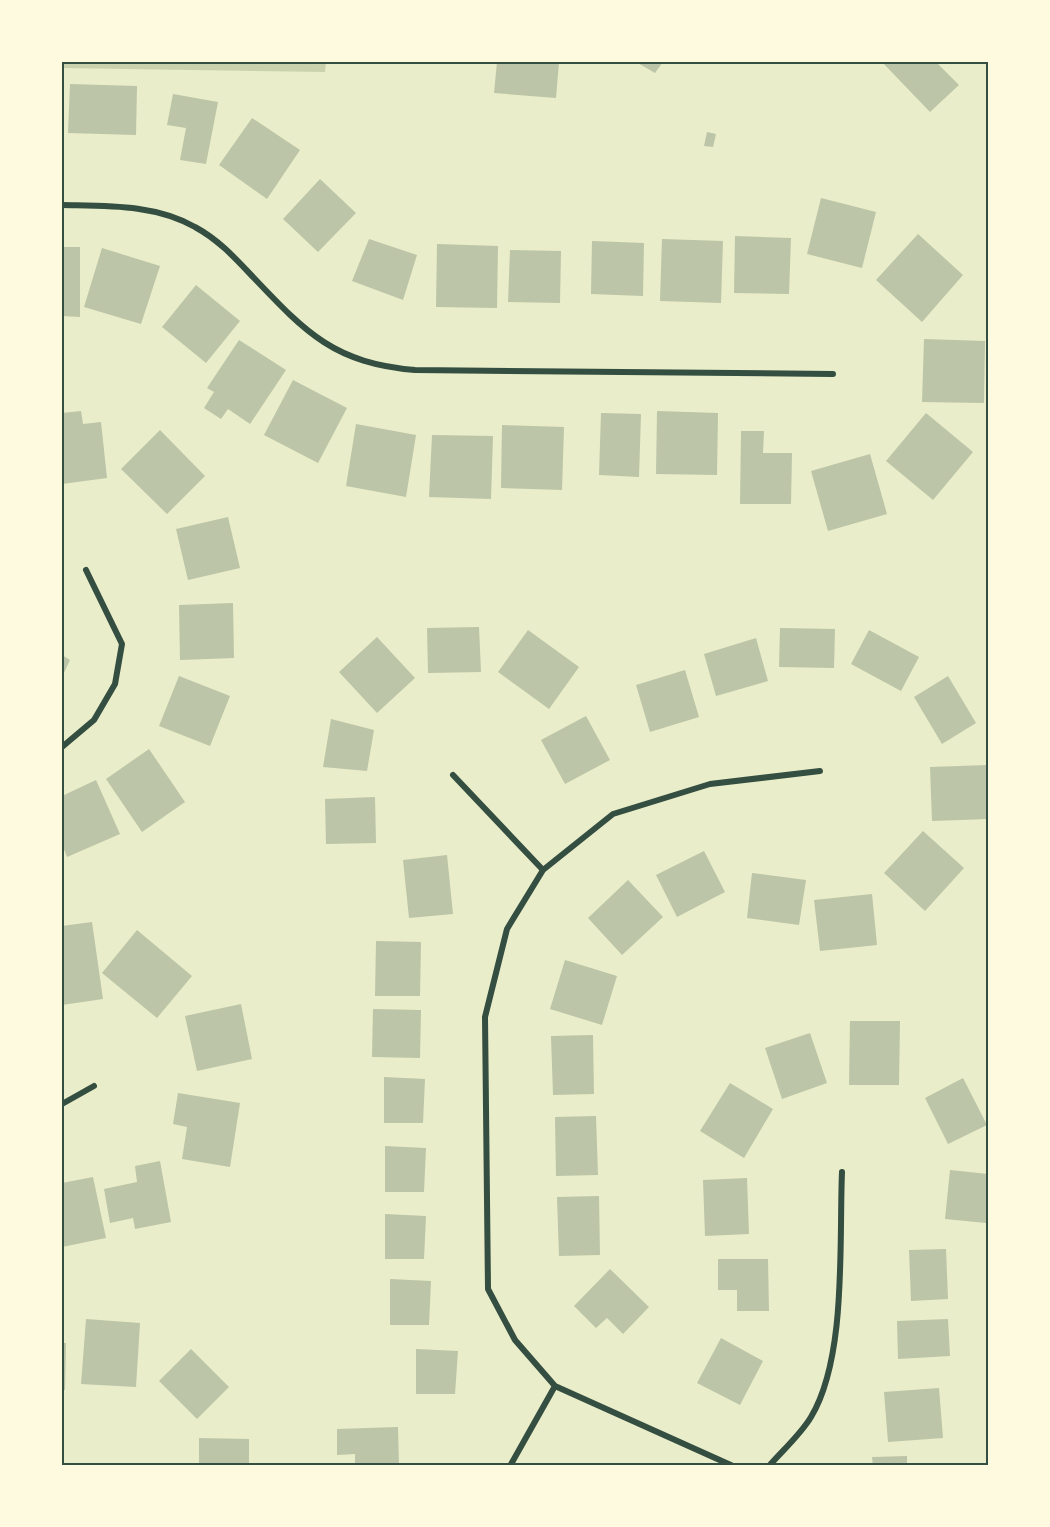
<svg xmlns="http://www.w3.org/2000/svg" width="1050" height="1527" font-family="Karla,sans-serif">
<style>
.green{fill:#cad2ad}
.building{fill:#bcc5a7}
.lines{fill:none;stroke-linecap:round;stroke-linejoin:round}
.minor{stroke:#344e41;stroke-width:6}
.neatline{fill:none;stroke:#344e41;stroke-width:2}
</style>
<rect width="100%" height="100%" fill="#e9edc9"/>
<path class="green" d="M 62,62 L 326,62 L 325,72 L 62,68 Z"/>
<path class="building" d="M 497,62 L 559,62 L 556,98 L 494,93 Z
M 636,62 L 663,62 L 655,73 Z
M 882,62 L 936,62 L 959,85 L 930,112 Z
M 70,84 L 137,86 L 136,135 L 68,133 Z
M 173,94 L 218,102 L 206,164 L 180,160 L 186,128 L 167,125 Z
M 252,118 L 300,150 L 267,199 L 219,165 Z
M 707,132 L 716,134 L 713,147 L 704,146 Z
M 320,179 L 356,213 L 318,252 L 283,219 Z
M 821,198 L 876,212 L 862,268 L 807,254 Z
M 918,234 L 963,275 L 922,322 L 876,280 Z
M 735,236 L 791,238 L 789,294 L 734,293 Z
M 369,239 L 417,255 L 403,300 L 352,281 Z
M 662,239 L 723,241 L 721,303 L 660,301 Z
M 592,241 L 644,243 L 643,296 L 591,294 Z
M 437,244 L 498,246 L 497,308 L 436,307 Z
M 62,247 L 80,247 L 80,317 L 62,316 Z
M 102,248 L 160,266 L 141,324 L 84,307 Z
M 510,250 L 561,251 L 560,303 L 508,302 Z
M 196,285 L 240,321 L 206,363 L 162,327 Z
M 924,339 L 985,341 L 984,403 L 922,402 Z
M 239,340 L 286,370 L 250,424 L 228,409 L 221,419 L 204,408 L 214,392 L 207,388 Z
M 293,380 L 347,408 L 318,463 L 264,435 Z
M 81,411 L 83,424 L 101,422 L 107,478 L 62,484 L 62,413 Z
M 657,411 L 718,413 L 717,475 L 656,474 Z
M 601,413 L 641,414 L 639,477 L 599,475 Z
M 926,413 L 973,452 L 933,500 L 886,461 Z
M 356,424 L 416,435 L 406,497 L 346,486 Z
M 502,425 L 564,427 L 562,490 L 501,488 Z
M 160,430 L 205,476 L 167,514 L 121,469 Z
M 741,431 L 764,431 L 763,453 L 792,453 L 791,504 L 740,504 Z
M 432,435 L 493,436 L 491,499 L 429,497 Z
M 870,454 L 887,514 L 828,531 L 811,471 Z
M 228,517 L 240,568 L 188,580 L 176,529 Z
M 233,603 L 234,658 L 180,660 L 179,605 Z
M 479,627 L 481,672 L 428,673 L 427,628 Z
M 780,628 L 835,629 L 834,668 L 779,667 Z
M 528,630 L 579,667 L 549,709 L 498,672 Z
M 869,630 L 919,657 L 901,691 L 851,664 Z
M 377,637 L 415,678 L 377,713 L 339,672 Z
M 756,638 L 768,681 L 716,696 L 704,654 Z
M 62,655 L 70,660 L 62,677 Z
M 685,670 L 699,717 L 650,732 L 636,685 Z
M 179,676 L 230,696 L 210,746 L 159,726 Z
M 948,676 L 976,723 L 942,744 L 914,697 Z
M 586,716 L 610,760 L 565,784 L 541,740 Z
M 331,719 L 374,730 L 367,771 L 323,767 Z
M 149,749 L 185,802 L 142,832 L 106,779 Z
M 988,765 L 988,819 L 932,821 L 930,767 Z
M 96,780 L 120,834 L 67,857 L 62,844 L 62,796 Z
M 375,797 L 376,843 L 326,844 L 325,799 Z
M 923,831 L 964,868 L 925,911 L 884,873 Z
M 704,851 L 725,892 L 677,917 L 656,875 Z
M 447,855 L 453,914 L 409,918 L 403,860 Z
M 752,873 L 806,880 L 799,925 L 747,918 Z
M 628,880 L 663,917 L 622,955 L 588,918 Z
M 872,894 L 877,945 L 820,951 L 814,900 Z
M 92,922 L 103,999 L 62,1005 L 62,926 Z
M 137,930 L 192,976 L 157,1018 L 102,973 Z
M 376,941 L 421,942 L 420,996 L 375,996 Z
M 565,960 L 617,976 L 602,1025 L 550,1009 Z
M 241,1004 L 252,1059 L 197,1071 L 185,1016 Z
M 373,1009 L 421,1010 L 420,1058 L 372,1057 Z
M 850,1021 L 900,1021 L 899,1085 L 849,1085 Z
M 810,1033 L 827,1083 L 782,1099 L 765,1048 Z
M 593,1035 L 594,1094 L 553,1095 L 551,1036 Z
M 384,1077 L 425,1079 L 423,1123 L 384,1123 Z
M 963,1078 L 987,1125 L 948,1144 L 925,1098 Z
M 730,1083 L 773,1109 L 744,1158 L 700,1131 Z
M 178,1093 L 240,1103 L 230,1167 L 182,1159 L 187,1127 L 173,1124 Z
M 596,1116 L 598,1175 L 556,1176 L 555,1117 Z
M 385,1146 L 426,1148 L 424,1192 L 385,1192 Z
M 160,1161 L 171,1222 L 135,1229 L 133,1218 L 110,1223 L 104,1189 L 137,1182 L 135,1166 Z
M 950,1170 L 988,1174 L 986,1223 L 945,1219 Z
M 93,1177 L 106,1238 L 62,1247 L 62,1194 L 64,1194 L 62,1183 Z
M 747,1178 L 749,1234 L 705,1236 L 703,1180 Z
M 599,1196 L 600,1255 L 559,1256 L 557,1197 Z
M 385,1214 L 426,1216 L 424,1259 L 385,1259 Z
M 946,1249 L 948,1299 L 911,1301 L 909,1250 Z
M 718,1259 L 768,1259 L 769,1311 L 737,1311 L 737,1290 L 718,1290 Z
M 610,1269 L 649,1307 L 623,1334 L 607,1318 L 596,1328 L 574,1306 Z
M 390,1279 L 431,1281 L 429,1325 L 390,1325 Z
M 86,1319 L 140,1323 L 136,1387 L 81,1384 Z
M 948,1319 L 950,1356 L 898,1359 L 897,1321 Z
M 721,1338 L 763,1361 L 740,1405 L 697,1383 Z
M 62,1343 L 66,1343 L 65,1390 L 62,1390 Z
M 191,1349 L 229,1387 L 197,1419 L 159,1381 Z
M 416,1349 L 458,1351 L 455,1394 L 416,1394 Z
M 939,1388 L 943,1438 L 888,1442 L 884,1392 Z
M 398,1427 L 399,1466 L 355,1466 L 355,1454 L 337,1455 L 337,1429 Z
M 199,1438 L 249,1439 L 249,1466 L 199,1466 Z
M 907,1456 L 907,1466 L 873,1466 L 872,1457 Z"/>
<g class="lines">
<path class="minor" d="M 62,205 C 107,206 155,204 195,227 C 219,240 236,259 254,278 C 307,334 335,363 415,370 L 833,374
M 62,747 L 94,720 L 115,684 L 122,644 L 86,570
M 453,775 L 543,870
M 62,1104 L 94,1086
M 510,1466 L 555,1386
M 733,1466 L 555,1386 L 515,1340 L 488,1289 L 485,1017 L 507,929 L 543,870 L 613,814 L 710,784 L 820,771
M 769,1466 C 783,1450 801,1434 811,1417 C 847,1357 839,1242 842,1172"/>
</g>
<rect width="1050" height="1527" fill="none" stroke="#fefae0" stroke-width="126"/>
<rect x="63" y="63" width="924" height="1401" class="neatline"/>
</svg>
